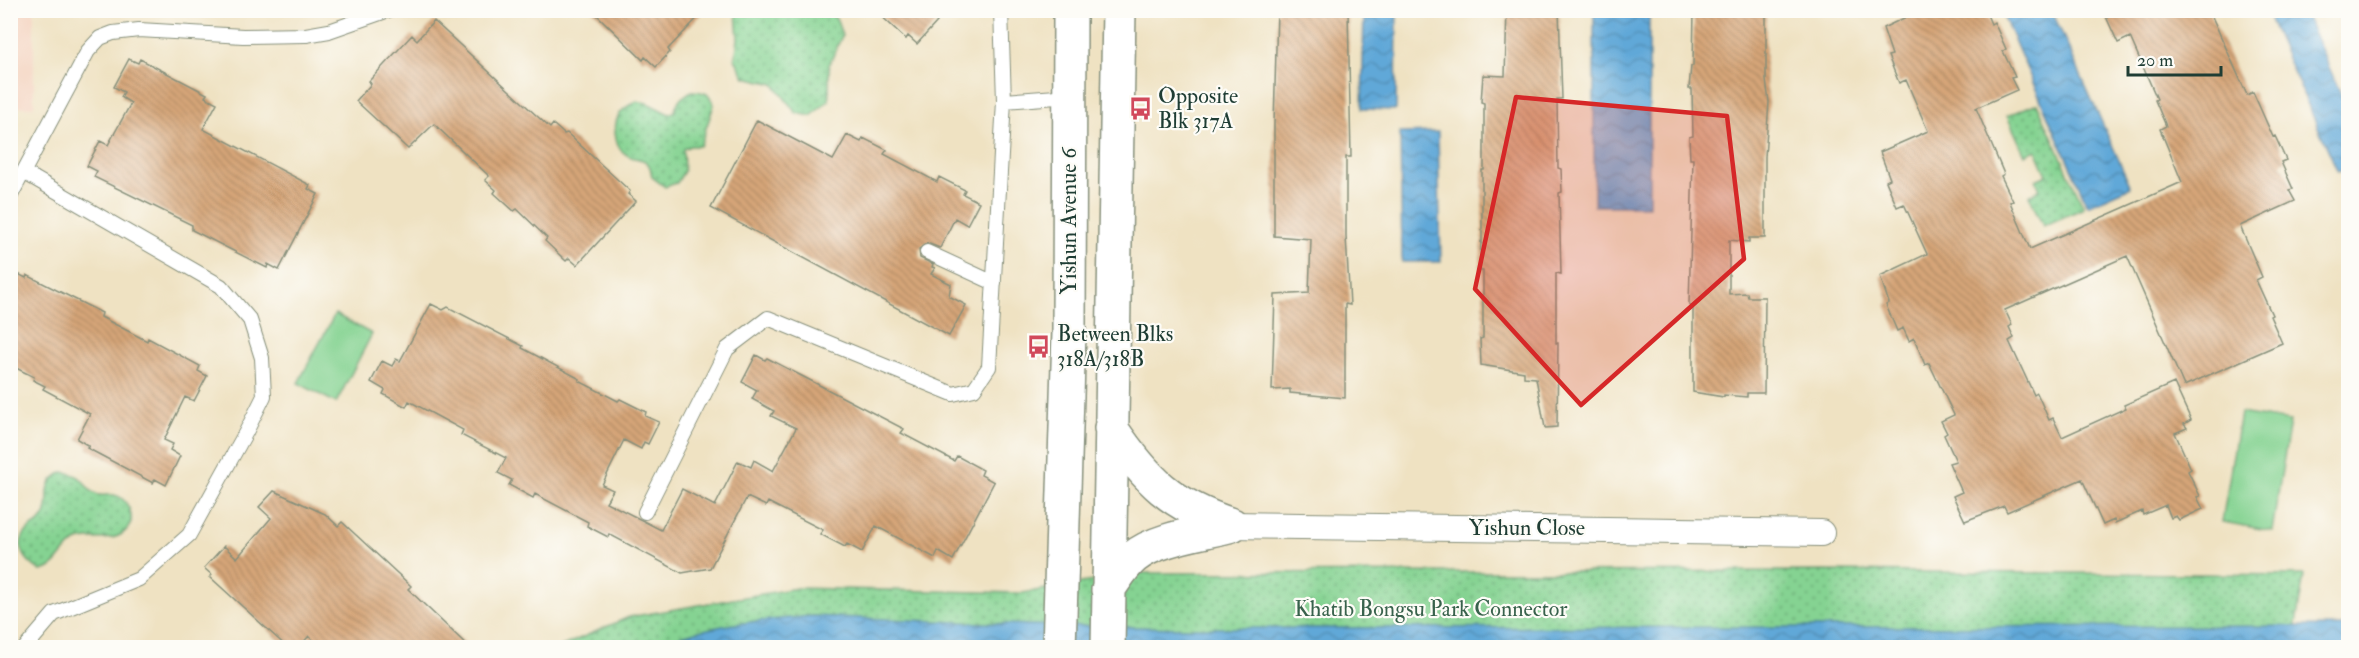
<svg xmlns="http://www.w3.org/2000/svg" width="2359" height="658" font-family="'IM FELL Double Pica',serif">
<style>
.built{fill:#f4d3c0}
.park{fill:url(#park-dots);stroke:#528863;stroke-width:1.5}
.pitch{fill:#85d392;stroke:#528863;stroke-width:1.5}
.water{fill:url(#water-waves);stroke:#407286;stroke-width:1.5}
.building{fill:url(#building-back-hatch)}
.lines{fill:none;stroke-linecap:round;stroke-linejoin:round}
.service-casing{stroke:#87907b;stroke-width:16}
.minor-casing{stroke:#87907b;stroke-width:28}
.secondary-casing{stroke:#87907b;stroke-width:36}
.service{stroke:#fff;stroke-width:14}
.minor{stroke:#fff;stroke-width:26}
.secondary{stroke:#fff;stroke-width:33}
.marked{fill:#d62828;fill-opacity:0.2;stroke:#d62828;stroke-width:4.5;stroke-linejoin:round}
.labels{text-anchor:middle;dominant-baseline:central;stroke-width:4.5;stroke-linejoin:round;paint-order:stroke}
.poi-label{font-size:22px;fill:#1f3d34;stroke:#fdfcf7;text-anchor:start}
.street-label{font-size:22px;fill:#1f3d34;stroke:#fdfcf7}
.park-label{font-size:22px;fill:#38624c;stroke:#fdfcf7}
</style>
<defs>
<pattern id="park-dots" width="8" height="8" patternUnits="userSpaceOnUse" patternTransform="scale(1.5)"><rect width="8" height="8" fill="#85d392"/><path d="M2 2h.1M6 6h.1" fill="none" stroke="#6cac78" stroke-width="1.8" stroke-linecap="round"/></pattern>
<pattern id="water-waves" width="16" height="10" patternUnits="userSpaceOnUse" patternTransform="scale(1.5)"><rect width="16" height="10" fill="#61a8d8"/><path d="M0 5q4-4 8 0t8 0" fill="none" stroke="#4f8ab0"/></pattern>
<pattern id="building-back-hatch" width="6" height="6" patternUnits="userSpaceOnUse" patternTransform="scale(1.5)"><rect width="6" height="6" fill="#d6a578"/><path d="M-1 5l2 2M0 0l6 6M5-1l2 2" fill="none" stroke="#ad8863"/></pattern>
</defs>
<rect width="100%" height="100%" fill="#fdfcf7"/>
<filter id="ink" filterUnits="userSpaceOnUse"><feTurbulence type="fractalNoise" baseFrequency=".0167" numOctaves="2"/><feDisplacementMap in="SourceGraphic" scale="12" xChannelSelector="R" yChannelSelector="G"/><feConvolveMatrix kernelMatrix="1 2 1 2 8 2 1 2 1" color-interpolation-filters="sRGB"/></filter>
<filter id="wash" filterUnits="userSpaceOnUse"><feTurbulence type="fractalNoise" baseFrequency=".008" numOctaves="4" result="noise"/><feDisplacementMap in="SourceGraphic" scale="24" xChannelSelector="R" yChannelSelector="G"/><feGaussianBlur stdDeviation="1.35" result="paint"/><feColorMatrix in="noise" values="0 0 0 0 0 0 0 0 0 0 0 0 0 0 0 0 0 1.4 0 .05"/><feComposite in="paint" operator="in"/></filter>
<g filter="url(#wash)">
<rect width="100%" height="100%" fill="#efe2c2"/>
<path class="built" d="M 11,10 L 34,11 L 34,107 L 11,107 Z"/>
<path class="park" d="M 736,11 L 827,10 L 837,20 L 842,36 L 829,65 L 829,100 L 811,116 L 796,113 L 774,84 L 745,77 L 735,59 L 738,39 Z
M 691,91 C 703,91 711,93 714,105 L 700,146 L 690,146 L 683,149 L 684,171 L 677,183 L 665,187 L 652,177 C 651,173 651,167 648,164 C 644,157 633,160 627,155 C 613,147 612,124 621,112 C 626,107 631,104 637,101 L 647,103 L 669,114 L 674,112 L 679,100 Z
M 2037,103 L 2084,208 L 2043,226 L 2029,195 L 2040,190 L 2036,180 L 2047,175 L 2036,150 L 2025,155 L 2007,116 Z
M 63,472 C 90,476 81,488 96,494 C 102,497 108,494 114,495 C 127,497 136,517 128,528 C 115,546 92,534 76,542 C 61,550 60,567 41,571 C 26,562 12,545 29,529 C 34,525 40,523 44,517 C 54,498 38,486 63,472 Z
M 1823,571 L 2304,575 L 2292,648 L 558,648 L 629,617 L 797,588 L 1023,593 L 1139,573 Z"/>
<path class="pitch" d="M 335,314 L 372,334 L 336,403 L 298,383 Z
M 2240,413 L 2290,421 L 2272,531 L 2222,522 Z"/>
<path class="water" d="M 1364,11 L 1397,11 L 1396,110 L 1362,109 Z
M 1594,11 L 1649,11 L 1649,206 L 1594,206 Z
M 2001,11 L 2052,11 L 2131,187 L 2088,206 Z
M 2266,11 L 2304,11 L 2348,110 L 2348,168 L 2338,172 Z
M 1438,132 L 1441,262 L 1402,262 L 1400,133 Z
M 812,616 L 1033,625 L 1186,628 L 2348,626 L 2348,648 L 651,648 C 700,624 758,621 812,616 Z"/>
<g id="blocks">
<path class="building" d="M 592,10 L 705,10 L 668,49 L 670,52 L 656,67 L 645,57 L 643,60 Z
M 875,10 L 933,10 L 929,14 L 937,22 L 917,44 L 908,36 L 906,39 Z
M 1277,10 L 1348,10 L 1351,157 L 1346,157 L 1346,237 L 1350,305 L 1345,304 L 1345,398 L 1290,393 L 1290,389 L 1272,390 L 1275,295 L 1309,293 L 1311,239 L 1274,236 L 1274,125 Z
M 1507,10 L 1559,10 L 1562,99 L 1557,99 L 1558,168 L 1561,169 L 1562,192 L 1559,193 L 1561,274 L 1556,273 L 1556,343 L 1558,343 L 1557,427 L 1545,428 L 1536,378 L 1524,377 L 1524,372 L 1481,365 L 1480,339 L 1483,338 L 1483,271 L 1480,271 L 1481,242 L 1482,243 L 1482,170 L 1484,170 L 1484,103 L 1481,102 L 1483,75 L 1505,76 Z
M 1694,10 L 1766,10 L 1766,80 L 1769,102 L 1765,157 L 1765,238 L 1749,238 L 1749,242 L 1729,240 L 1729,294 L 1747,293 L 1748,297 L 1765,297 L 1764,393 L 1747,393 L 1747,397 L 1724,395 L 1724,397 L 1693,392 L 1693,307 L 1689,305 L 1693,159 L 1690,159 L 1689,137 L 1693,136 L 1692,89 L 1689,89 L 1691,66 L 1693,66 Z
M 1921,10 L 1985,10 L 1991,24 L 1994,22 L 2006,49 L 2003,51 L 2015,77 L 2011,78 L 2017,90 L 1976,108 L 2004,174 L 2001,176 L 2013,201 L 2010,202 L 2030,249 L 2182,182 L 2160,129 L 2166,126 L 2155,100 L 2157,99 L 2130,37 L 2118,43 L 2103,10 L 2209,10 L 2247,95 L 2253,92 L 2273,137 L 2275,136 L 2286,160 L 2281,162 L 2293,189 L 2289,190 L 2295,201 L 2240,226 L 2262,277 L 2256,280 L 2272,315 L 2270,316 L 2282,343 L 2184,386 L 2127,256 L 2005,310 L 2012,325 L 2009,327 L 2014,338 L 2009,341 L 2034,395 L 2037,393 L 2049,420 L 2053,418 L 2062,437 L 2126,408 L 2124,405 L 2174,383 L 2191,420 L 2184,424 L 2187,428 L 2175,433 L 2191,469 L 2188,471 L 2200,496 L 2197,497 L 2203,509 L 2179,520 L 2176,516 L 2171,518 L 2166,505 L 2143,515 L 2142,511 L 2115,523 L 2114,520 L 2103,525 L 2082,479 L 2007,512 L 2004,506 L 1965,521 L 1953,496 L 1962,492 L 1949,463 L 1956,461 L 1944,435 L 1947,433 L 1941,421 L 1954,415 L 1929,363 L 1925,365 L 1914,338 L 1909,341 L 1903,328 L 1897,331 L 1886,305 L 1889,303 L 1880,276 L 1927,254 L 1904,204 L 1897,207 L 1886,181 L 1890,179 L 1880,152 L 1928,131 L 1906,80 L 1899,83 L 1888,56 L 1892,55 L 1883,28 Z
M 434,21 L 550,128 L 553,124 L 564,134 L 567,133 L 630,191 L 628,194 L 636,201 L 577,265 L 569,258 L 566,261 L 545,241 L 547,238 L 517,209 L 514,211 L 494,193 L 496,190 L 485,180 L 489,176 L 434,124 L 408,149 L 356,101 L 371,84 L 369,81 L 412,35 L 417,40 Z
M 129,59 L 138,63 L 140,59 L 207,94 L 205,97 L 217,103 L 203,129 L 310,185 L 308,189 L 318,194 L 279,270 L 268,264 L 267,268 L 192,230 L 192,225 L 94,177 L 97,171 L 87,166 L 100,141 L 108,145 L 131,103 L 121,97 L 124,92 L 114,87 Z
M 757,120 L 833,160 L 847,135 L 861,142 L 863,138 L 887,150 L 884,154 L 937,182 L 939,177 L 965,190 L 963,194 L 979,202 L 967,225 L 955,218 L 940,248 L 927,243 L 919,249 L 920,258 L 933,264 L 932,267 L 935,268 L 931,274 L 951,284 L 949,296 L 966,305 L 949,336 L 711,208 Z
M 10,270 L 26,278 L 27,275 L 102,313 L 101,317 L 147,341 L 148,338 L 200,366 L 198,371 L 207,376 L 194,401 L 185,397 L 164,440 L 173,444 L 170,450 L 180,456 L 166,485 L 155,479 L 153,483 L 87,448 L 89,446 L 77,439 L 90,414 L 43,389 L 45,386 L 33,380 L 34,377 L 10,365 Z
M 431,304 L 443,310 L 448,307 L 523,346 L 522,348 L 580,379 L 579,381 L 618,401 L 620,399 L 646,412 L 645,416 L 659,422 L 648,444 L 644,442 L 641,449 L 624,440 L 602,485 L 613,490 L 606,502 L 661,530 L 682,489 L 715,506 L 738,461 L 751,467 L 754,460 L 773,471 L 796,428 L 771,416 L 774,411 L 752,399 L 757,390 L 742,382 L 756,355 L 765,360 L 767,358 L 904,429 L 901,433 L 954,461 L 957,456 L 983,470 L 981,475 L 994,482 L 953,560 L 938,551 L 935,558 L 876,526 L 862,552 L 847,544 L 845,547 L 820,534 L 823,530 L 768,502 L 766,506 L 747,497 L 710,568 L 682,573 L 609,534 L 608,537 L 587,526 L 588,522 L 535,494 L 533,498 L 509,485 L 512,480 L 498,473 L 506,458 L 461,435 L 463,430 L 409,401 L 406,407 L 383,394 L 385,390 L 371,382 L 382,361 L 392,366 L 396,359 L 400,361 Z
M 274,491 L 325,514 L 338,526 L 342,522 L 411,586 L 408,589 L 470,648 L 321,648 L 309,636 L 298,648 L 288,648 L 210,577 L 212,575 L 204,568 L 224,546 L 237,558 L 271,518 L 259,507 Z"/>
</g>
</g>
<g filter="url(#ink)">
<use href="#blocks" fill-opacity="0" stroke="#87907b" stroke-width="1.5"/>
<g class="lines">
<defs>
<path id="service" d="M 1004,101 L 1070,96
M 10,197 L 88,51 L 100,38 L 113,33 L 139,30 L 243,36 L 306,35 L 329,31 L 389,10
M 927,252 L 994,283
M 645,512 L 727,349 L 768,318 L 953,394 L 974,389 L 989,367 L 1004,101 L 1001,10
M 25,648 L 54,614 L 139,579 L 189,535 L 246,432 L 264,396 L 262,358 L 250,320 L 221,286 L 25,173"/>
<path id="minor" d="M 1232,525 L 1821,533"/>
<path id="secondary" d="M 1111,428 C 1147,481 1171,505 1232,525
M 1108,590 C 1116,579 1123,566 1134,557 C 1157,538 1203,533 1232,525
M 1059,648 L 1069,333 L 1070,10
M 1108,648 L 1119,10"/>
</defs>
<use href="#service" class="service-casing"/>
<use href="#minor" class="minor-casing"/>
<use href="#secondary" class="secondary-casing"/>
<use href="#service" class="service"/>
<use href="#minor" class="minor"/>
<use href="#secondary" class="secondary"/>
</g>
</g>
<path class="marked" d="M 1516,97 L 1727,116 L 1744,259 L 1581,405 L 1475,289 Z"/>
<defs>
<symbol id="bus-bare" viewBox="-9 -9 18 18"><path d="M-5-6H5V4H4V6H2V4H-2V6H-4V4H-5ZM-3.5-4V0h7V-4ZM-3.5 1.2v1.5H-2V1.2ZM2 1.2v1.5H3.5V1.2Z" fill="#d1495b" stroke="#fdfcf7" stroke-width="2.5" paint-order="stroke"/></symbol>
</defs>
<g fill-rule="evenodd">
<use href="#bus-bare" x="1124" y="92" width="33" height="33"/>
<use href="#bus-bare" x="1022" y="330" width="33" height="33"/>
</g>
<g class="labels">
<g class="poi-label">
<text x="1158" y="96">Opposite<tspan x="1158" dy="25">Blk 317A</tspan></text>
<text x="1057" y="334">Between Blks<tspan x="1057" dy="25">318A/318B</tspan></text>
</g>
<g class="street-label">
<text transform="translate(1069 221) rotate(-90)">Yishun Avenue 6</text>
<text x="1527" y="528">Yishun Close</text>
</g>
<g class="park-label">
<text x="1431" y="609">Khatib Bongsu Park Connector</text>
</g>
</g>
<rect width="2359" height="658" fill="none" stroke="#fdfcf7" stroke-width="36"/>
<path d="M2128 66v9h93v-9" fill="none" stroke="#1f3d34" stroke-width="3"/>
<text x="2137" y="66" font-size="18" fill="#1f3d34" stroke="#fdfcf7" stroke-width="4.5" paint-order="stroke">20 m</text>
</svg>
